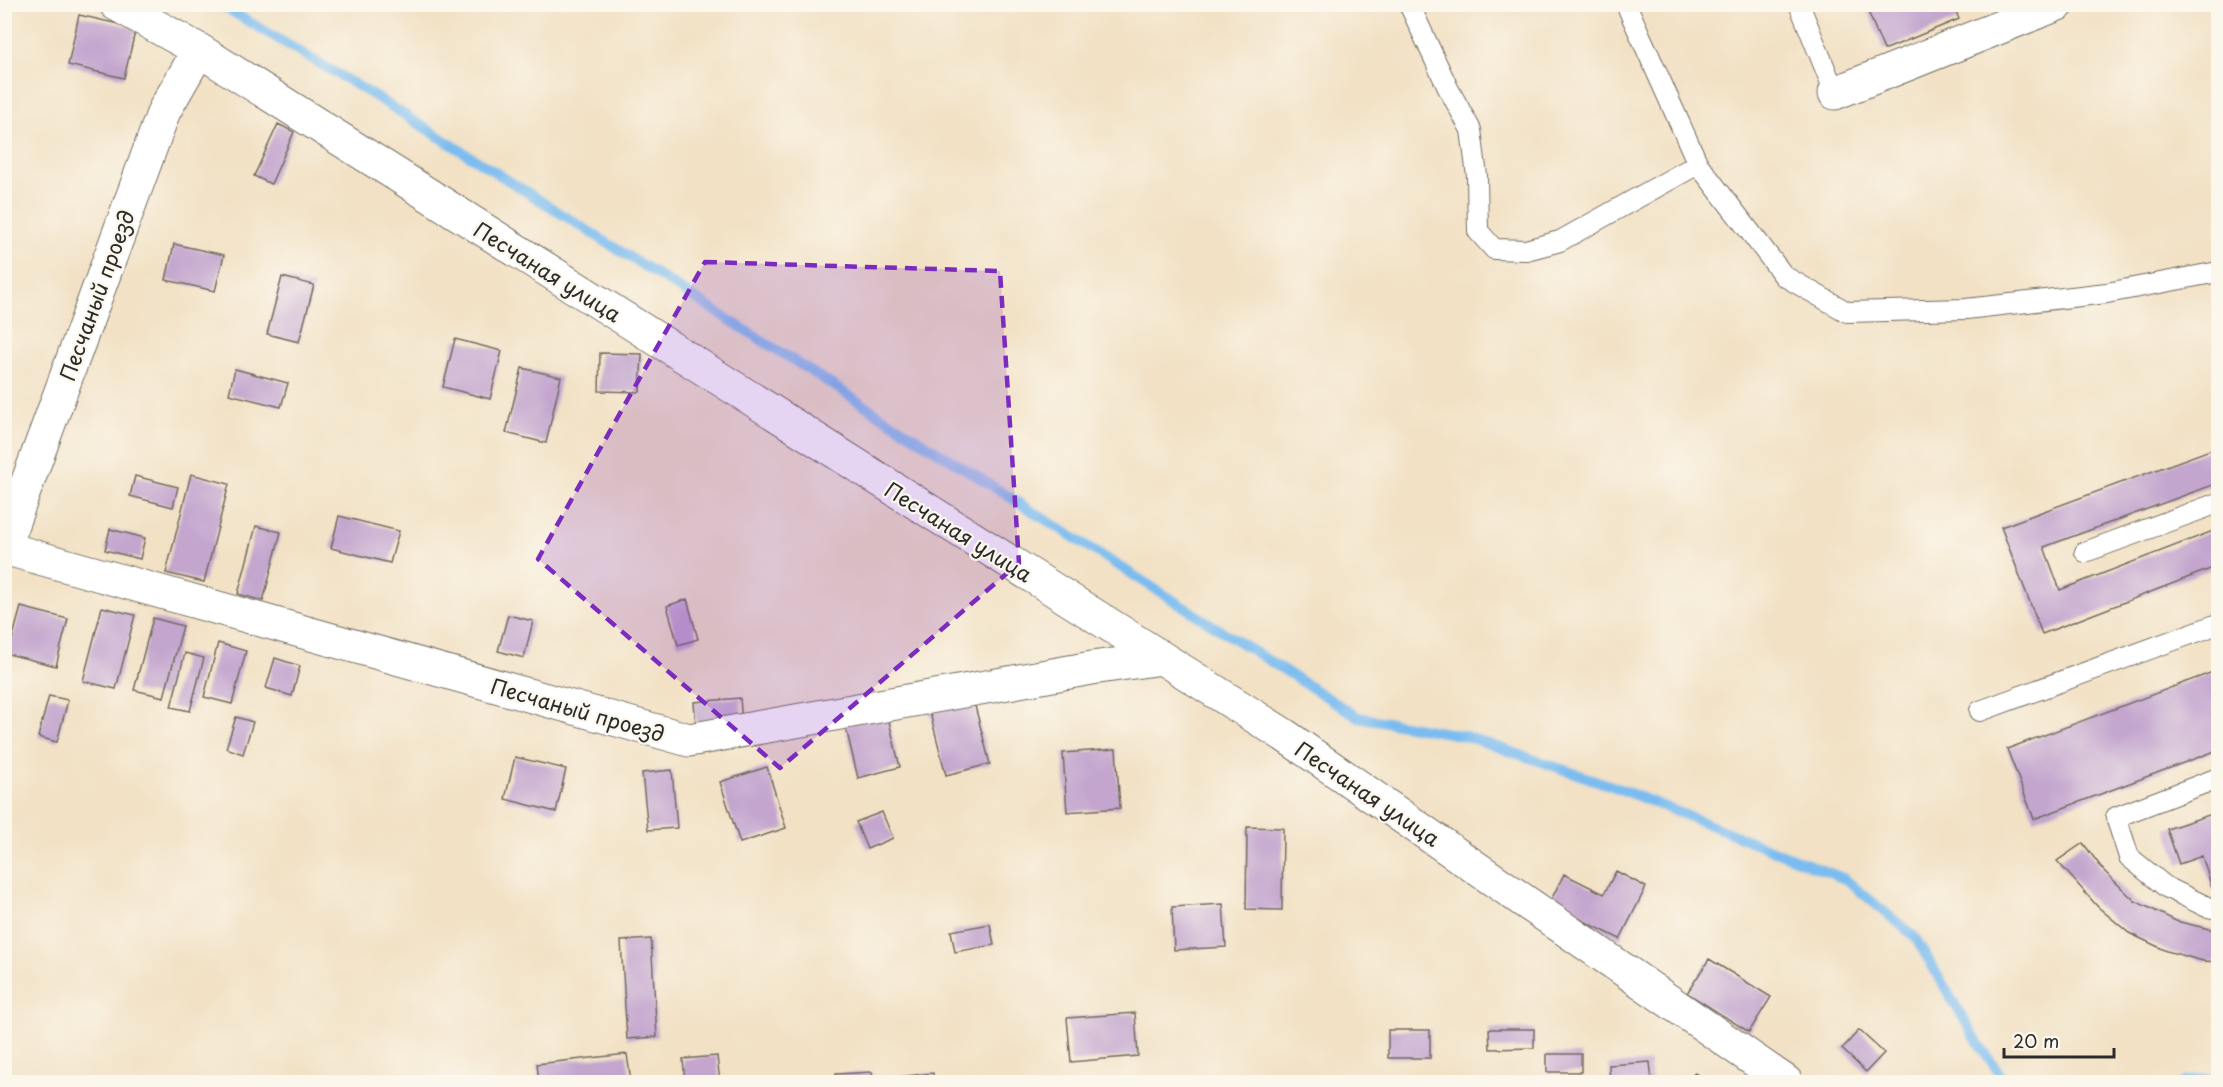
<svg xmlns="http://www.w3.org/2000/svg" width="2223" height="1087" font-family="'Playpen Sans',sans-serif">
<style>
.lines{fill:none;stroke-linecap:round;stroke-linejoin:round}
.stream{stroke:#7abcef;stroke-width:10}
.building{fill:#c3a5ce}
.service-casing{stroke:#716b61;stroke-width:22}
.minor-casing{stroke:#716b61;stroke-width:35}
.service{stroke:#fff;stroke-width:20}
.minor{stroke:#fff;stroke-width:33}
.marked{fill:#7b2cbf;fill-opacity:0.2;stroke:#7b2cbf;stroke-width:4.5;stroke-dasharray:12 8;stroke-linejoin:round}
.labels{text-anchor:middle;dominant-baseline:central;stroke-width:4.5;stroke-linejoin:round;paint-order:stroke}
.street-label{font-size:21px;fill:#2b2b2b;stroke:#fbf7ec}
</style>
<rect width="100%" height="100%" fill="#fbf7ec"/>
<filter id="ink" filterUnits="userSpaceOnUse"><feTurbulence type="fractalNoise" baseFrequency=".0167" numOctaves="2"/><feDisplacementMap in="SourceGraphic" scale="12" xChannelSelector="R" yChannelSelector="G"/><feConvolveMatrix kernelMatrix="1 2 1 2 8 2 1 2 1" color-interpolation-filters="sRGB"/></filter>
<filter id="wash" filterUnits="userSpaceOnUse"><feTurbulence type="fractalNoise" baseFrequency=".008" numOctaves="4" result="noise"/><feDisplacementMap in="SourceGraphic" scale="24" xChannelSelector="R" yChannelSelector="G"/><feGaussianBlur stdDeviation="1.35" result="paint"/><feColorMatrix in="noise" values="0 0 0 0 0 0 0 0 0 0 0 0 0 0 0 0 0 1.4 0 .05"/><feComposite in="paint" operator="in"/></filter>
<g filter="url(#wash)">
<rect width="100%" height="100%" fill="#f2e1c5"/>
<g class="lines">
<path class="stream" d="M 219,4 L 373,95 L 1358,717 L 1465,736 L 1615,787 L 1845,879 L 1915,937 L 1975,1038 L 2005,1082
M 2184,1082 L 2218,1078"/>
</g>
<g id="blocks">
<path class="building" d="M 1865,4 L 1953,4 L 1959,19 L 1884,50 Z
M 79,15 L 136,28 L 124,78 L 68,65 Z
M 278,124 L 294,132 L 271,184 L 254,176 Z
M 174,244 L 224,255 L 215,291 L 166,280 Z
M 282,277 L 314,285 L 299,342 L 267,334 Z
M 455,339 L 502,351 L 490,399 L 443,387 Z
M 600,353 L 642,354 L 640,392 L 599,391 Z
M 522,368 L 561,377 L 546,443 L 506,433 Z
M 235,369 L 288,383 L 281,407 L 229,394 Z
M 2218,447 L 2218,483 L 2044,547 L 2060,590 L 2218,529 L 2218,566 L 2042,634 L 2001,527 Z
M 191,474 L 229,484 L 204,582 L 166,573 Z
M 135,476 L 178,487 L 173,507 L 130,496 Z
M 339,516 L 399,531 L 390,563 L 331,548 Z
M 256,526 L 281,532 L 263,601 L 238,594 Z
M 110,529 L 145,538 L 140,559 L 105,550 Z
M 687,599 L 698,639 L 678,645 L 667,606 Z
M 21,607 L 68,619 L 56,666 L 8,654 Z
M 102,607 L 135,615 L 116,689 L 83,681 Z
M 508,615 L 533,621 L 524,658 L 498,651 Z
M 153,618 L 183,626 L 164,697 L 134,690 Z
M 218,643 L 246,651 L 232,704 L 204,697 Z
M 185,653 L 204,658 L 190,711 L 171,707 Z
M 275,658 L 300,666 L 292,696 L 266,688 Z
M 2218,670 L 2218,750 L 2034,819 L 2007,749 Z
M 49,696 L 68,700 L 57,742 L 38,737 Z
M 740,698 L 742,724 L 696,727 L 694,702 Z
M 974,702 L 990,764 L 946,775 L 930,713 Z
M 887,713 L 900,767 L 858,778 L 845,724 Z
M 236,717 L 253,722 L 243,754 L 226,748 Z
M 1116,749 L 1120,808 L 1067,812 L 1063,753 Z
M 515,757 L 566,769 L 556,812 L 505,799 Z
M 767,767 L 786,828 L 740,843 L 720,782 Z
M 672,770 L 677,828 L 648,830 L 642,773 Z
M 882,812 L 893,838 L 867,849 L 856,822 Z
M 2218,812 L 2218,886 L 2212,888 L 2202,856 L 2179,864 L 2167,829 Z
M 1247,827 L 1283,828 L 1282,910 L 1246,909 Z
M 2083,843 L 2104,871 L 2135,901 L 2176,921 L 2218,931 L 2218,962 L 2203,961 L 2167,951 L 2129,933 L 2098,907 L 2057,861 Z
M 1616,871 L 1646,887 L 1620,939 L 1549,904 L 1564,874 L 1604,894 Z
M 1223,904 L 1226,947 L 1174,950 L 1172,907 Z
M 990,924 L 994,945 L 955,952 L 951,931 Z
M 651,939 L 657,1037 L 627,1039 L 621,941 Z
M 1709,959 L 1771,997 L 1749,1032 L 1687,993 Z
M 1135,1013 L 1138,1056 L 1071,1062 L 1067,1018 Z
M 1489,1029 L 1534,1029 L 1534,1048 L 1490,1049 Z
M 1388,1030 L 1430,1030 L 1430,1058 L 1388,1058 Z
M 1859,1030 L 1884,1053 L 1866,1072 L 1842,1049 Z
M 627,1054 L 631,1082 L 539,1082 L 537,1064 Z
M 1547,1054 L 1581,1054 L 1581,1072 L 1547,1072 Z
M 717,1056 L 720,1082 L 685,1082 L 683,1059 Z
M 1650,1062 L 1652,1082 L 1610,1082 L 1609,1065 Z
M 872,1072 L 873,1082 L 836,1082 L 836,1074 Z
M 933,1073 L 934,1082 L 898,1082 L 898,1077 Z
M 1694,1073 L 1715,1082 L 1690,1082 Z"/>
</g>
</g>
<g filter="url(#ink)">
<use href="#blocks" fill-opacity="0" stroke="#716b61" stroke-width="1.5"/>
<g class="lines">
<defs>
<path id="service" d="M 1409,4 L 1448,88 L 1471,130 L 1477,176 L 1478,231 L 1494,249 L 1526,250 L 1560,241 L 1698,164 L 1626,4
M 1799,4 L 1835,93
M 1698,164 L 1784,276 L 1847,312 L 1966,309 L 2107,293 L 2218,272
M 2085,552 L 2218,503
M 1980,711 L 2218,624
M 2218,778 L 2116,817 L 2129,857 L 2166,887 L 2207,907 L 2218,909"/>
<path id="minor" d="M 116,4 L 199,50 L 1284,735 L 1786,1082
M 1835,93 L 2058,4
M 4,546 L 164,111 L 199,50
M 4,548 L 689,740 L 1092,668 L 1162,658"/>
</defs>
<use href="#service" class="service-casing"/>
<use href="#minor" class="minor-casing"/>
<use href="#service" class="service"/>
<use href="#minor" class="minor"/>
</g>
</g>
<path class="marked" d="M 705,262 L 1000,271 L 1019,563 L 780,768 L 538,559 Z"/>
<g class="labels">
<g class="street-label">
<text transform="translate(548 271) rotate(32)">Песчаная улица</text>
<text transform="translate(96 295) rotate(-70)">Песчаный проезд</text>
<text transform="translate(959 531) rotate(32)">Песчаная улица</text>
<text transform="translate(578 709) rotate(16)">Песчаный проезд</text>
<text transform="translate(1368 793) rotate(34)">Песчаная улица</text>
</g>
</g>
<rect width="2223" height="1087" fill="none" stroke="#fbf7ec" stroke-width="24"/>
<path d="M2004 1048v9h110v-9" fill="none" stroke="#2b2b2b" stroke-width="3"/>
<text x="2013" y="1048" font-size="18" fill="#2b2b2b" stroke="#fbf7ec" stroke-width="4.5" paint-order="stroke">20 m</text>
</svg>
